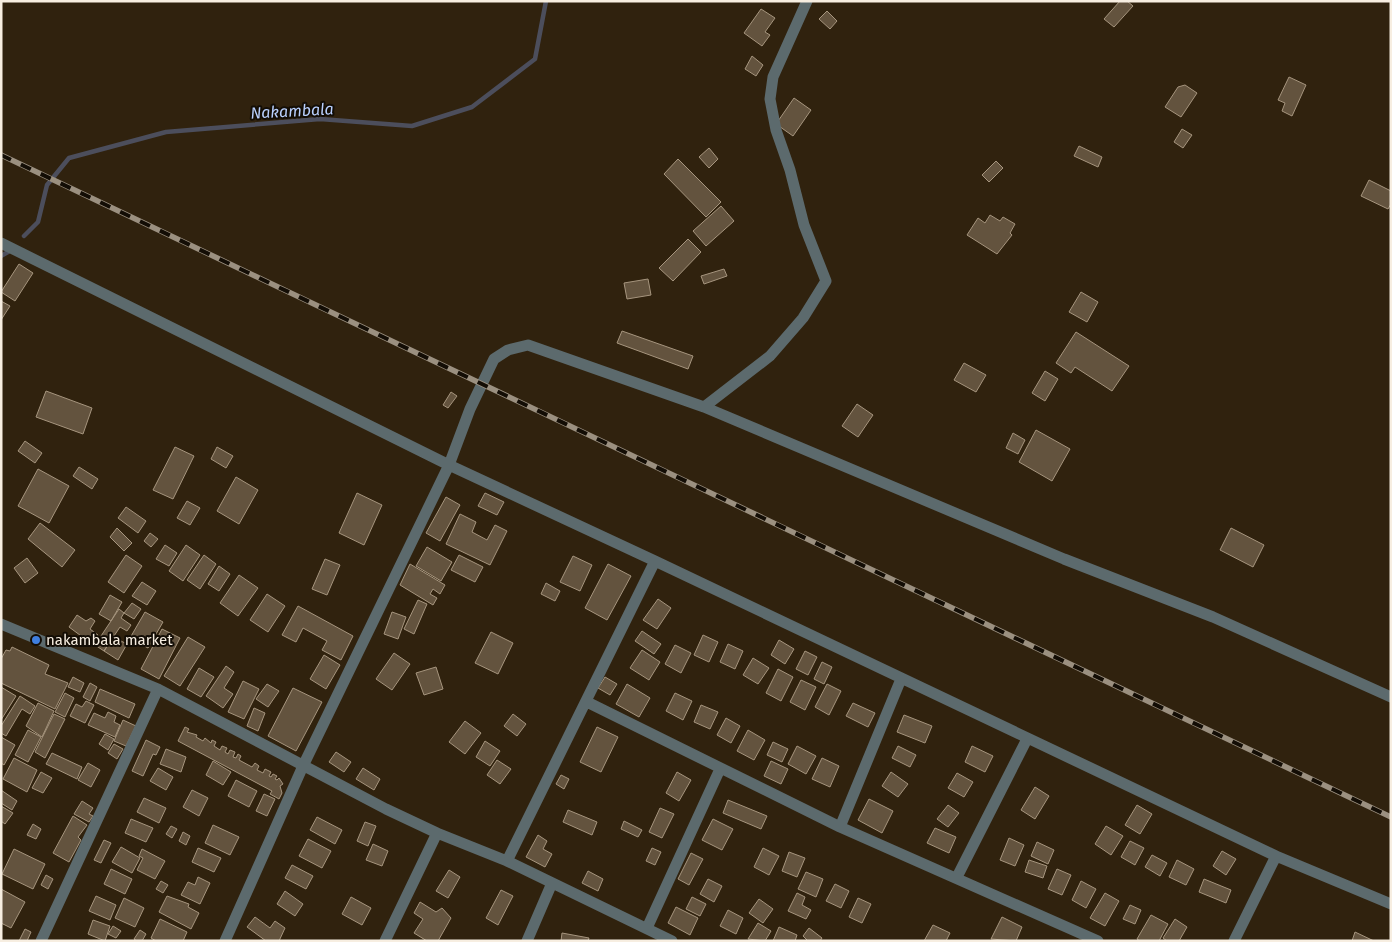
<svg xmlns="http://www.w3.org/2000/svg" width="1392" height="942" font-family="'Fira Sans',sans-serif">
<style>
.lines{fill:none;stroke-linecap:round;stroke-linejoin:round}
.stream{stroke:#4c4e5c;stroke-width:4.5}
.building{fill:#63533e;stroke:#a6957e}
.minor{stroke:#5c6a6d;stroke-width:11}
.rail-casing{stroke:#9b9080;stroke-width:5.5}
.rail{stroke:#130d05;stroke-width:4;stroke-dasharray:11;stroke-linecap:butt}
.shop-dot{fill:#3f7fe0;stroke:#130d05;stroke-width:2}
.labels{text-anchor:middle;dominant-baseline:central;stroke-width:4;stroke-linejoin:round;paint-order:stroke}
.poi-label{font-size:15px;fill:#f7eee1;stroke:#130d05;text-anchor:start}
.water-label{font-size:16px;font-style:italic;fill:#b9d0fe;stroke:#130d05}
</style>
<rect width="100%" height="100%" fill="#30220e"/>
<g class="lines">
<path class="stream" d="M 24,236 L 38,222 L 47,185 L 69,158 L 166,132 L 320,119 L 412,126 L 472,107 L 535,59 L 546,1
M 1,256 L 8,252"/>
</g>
<path class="building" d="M 1120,1 L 1127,1 L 1133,6 L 1114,27 L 1104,19 Z
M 761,9 L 775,18 L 765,32 L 770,35 L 762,46 L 744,33 Z
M 827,11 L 837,21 L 830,29 L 819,19 Z
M 752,56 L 763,65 L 756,76 L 745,69 Z
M 1289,77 L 1306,85 L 1292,116 L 1282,111 L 1285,103 L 1278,100 Z
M 1185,85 L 1197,93 L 1181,117 L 1165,107 L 1178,87 Z
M 794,98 L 811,110 L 793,136 L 776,124 Z
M 1182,129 L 1192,135 L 1183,148 L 1174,142 Z
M 1079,146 L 1102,157 L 1098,167 L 1074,156 Z
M 709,148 L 718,159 L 709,168 L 699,157 Z
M 678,159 L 721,202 L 706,217 L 664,174 Z
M 996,161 L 1003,168 L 989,182 L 982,175 Z
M 1369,180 L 1391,191 L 1391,204 L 1388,209 L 1361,196 Z
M 721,206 L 734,221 L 706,246 L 693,231 Z
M 990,215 L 1000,221 L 1003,217 L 1015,224 L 1010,233 L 1012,235 L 997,254 L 967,235 L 978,218 L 985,223 Z
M 688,239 L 701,252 L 673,281 L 659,268 Z
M 19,264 L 33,273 L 15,301 L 1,292 Z
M 724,269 L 727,276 L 704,284 L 701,276 Z
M 648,279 L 651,295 L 627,299 L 624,283 Z
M 1081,292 L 1098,302 L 1087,322 L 1069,312 Z
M 1,301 L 10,306 L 1,320 Z
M 622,331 L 693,356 L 688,369 L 617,343 Z
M 1076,332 L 1129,366 L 1112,391 L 1075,367 L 1071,373 L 1056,363 Z
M 964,363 L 986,375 L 976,392 L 954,380 Z
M 1045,371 L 1058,379 L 1045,401 L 1032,393 Z
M 46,391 L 92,408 L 83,434 L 36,417 Z
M 451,392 L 457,396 L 448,408 L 443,405 Z
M 857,404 L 873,415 L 858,437 L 842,426 Z
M 1036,430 L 1070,449 L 1052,481 L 1019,462 Z
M 1013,433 L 1025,440 L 1018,454 L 1006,448 Z
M 25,441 L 42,453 L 35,463 L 18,451 Z
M 175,447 L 194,456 L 173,499 L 153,490 Z
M 217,447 L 233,456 L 226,468 L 211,459 Z
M 79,467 L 98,479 L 92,489 L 73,476 Z
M 38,469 L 69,486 L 49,523 L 18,506 Z
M 236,477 L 258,490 L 239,524 L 217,511 Z
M 357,493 L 382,505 L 364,545 L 339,533 Z
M 485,493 L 504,502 L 497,515 L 478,506 Z
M 446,497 L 460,505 L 440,541 L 426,533 Z
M 187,501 L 200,508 L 190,525 L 177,518 Z
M 126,507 L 146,521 L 138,533 L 118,518 Z
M 460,514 L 476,522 L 472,532 L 487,540 L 495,525 L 507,531 L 490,565 L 446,544 Z
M 40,523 L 75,550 L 62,567 L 28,539 Z
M 117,528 L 132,543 L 124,551 L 110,537 Z
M 1231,528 L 1264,545 L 1253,567 L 1220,550 Z
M 150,533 L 158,539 L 151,547 L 144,541 Z
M 165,545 L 177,553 L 169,566 L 156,559 Z
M 186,545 L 200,555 L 183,581 L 169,571 Z
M 427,547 L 452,562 L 441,581 L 416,566 Z
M 126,555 L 142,566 L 124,593 L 108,582 Z
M 204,555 L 216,564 L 200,589 L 187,580 Z
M 459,555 L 483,567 L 475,582 L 451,570 Z
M 573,556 L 592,565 L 580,591 L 560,582 Z
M 27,558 L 38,573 L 25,583 L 14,568 Z
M 325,559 L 340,565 L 327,595 L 312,589 Z
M 410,564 L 445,585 L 440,594 L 433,589 L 430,594 L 437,598 L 433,605 L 400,585 Z
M 608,564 L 631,576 L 607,620 L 585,608 Z
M 219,566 L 230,574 L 219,591 L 208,584 Z
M 239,575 L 258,588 L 238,616 L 220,603 Z
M 142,582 L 156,591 L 147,605 L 132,596 Z
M 546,583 L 560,591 L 555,601 L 541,594 Z
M 267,594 L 285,606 L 268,632 L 250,620 Z
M 110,595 L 122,602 L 111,621 L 99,614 Z
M 658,599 L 671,608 L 657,629 L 643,620 Z
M 418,600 L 427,604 L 414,634 L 404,629 Z
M 132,603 L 141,609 L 134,619 L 124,613 Z
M 298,606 L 353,636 L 341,660 L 322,650 L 327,641 L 303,628 L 296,642 L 282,635 Z
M 119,609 L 124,613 L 121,618 L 131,625 L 127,631 L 120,627 L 104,651 L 95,645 Z
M 145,612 L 163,622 L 148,648 L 130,638 Z
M 392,612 L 406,617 L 398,639 L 384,634 Z
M 77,615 L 86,621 L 91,618 L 95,621 L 90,629 L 98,635 L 92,644 L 69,627 Z
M 162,629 L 180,638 L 159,679 L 141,669 Z
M 642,631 L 661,644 L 654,654 L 635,641 Z
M 491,632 L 513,643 L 498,674 L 475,663 Z
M 703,635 L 718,642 L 709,662 L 694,655 Z
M 113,637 L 127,644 L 118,660 L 104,651 Z
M 188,637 L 205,647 L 180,686 L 164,676 Z
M 779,640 L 794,649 L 785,664 L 771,655 Z
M 728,644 L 743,651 L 735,669 L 720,662 Z
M 675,645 L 691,653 L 681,673 L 665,664 Z
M 12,647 L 49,665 L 45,674 L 68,683 L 55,709 L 1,683 L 1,659 L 6,650 L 10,651 Z
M 642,650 L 660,662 L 649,680 L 630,668 Z
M 805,651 L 817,657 L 808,675 L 796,669 Z
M 394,653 L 410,664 L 392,690 L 376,679 Z
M 324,655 L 340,665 L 326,689 L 310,679 Z
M 753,658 L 769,668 L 758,684 L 743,675 Z
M 822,662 L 832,667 L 824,684 L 814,679 Z
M 226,666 L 234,672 L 224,688 L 233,694 L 223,708 L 206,696 Z
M 436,667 L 443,689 L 424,695 L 416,673 Z
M 199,668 L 214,677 L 201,697 L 187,689 Z
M 778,669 L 793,677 L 781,701 L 766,693 Z
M 73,677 L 84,683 L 80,692 L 68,687 Z
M 605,677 L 617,684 L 610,695 L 598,688 Z
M 801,680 L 816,687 L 805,710 L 790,702 Z
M 243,681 L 259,689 L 244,719 L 228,712 Z
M 90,683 L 97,687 L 90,701 L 83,697 Z
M 267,684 L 279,691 L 268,707 L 256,699 Z
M 627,684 L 650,698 L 639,717 L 616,704 Z
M 827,684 L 841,691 L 829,715 L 815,707 Z
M 1,687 L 16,696 L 1,720 Z
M 293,688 L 322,702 L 296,751 L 268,736 Z
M 100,689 L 135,704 L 129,718 L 95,702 Z
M 65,693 L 74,698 L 65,717 L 55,712 Z
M 675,693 L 692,701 L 683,720 L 666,711 Z
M 20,696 L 35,706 L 30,714 L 22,709 L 6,736 L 1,733 L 1,726 Z
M 86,701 L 94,705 L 85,723 L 70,716 L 76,704 L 82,707 Z
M 38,703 L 54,711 L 42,737 L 26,726 Z
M 853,703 L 875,713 L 868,727 L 846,716 Z
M 701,705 L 718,712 L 710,729 L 694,722 Z
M 254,708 L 265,713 L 258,731 L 247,726 Z
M 108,712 L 116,716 L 114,722 L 120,725 L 115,737 L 88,725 L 94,713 L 105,718 Z
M 54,714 L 65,719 L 45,758 L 35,752 Z
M 513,714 L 526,724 L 517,736 L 504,726 Z
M 904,715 L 932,726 L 925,743 L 897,732 Z
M 726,718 L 740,726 L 731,743 L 717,735 Z
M 123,720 L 136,726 L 126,746 L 114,741 Z
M 465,721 L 481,733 L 465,754 L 449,742 Z
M 185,727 L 189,729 L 187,732 L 197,735 L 196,737 L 203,741 L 205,738 L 211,743 L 212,740 L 216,742 L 214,746 L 220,750 L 222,746 L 227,748 L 225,752 L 228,754 L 230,750 L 235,752 L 233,757 L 236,758 L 238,754 L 241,756 L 239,760 L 252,767 L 255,763 L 259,766 L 257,770 L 263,773 L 265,769 L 271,772 L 269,776 L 271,777 L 273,774 L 277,776 L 275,779 L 277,780 L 279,778 L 283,784 L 280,786 L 282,793 L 279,799 L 270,794 L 272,791 L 178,741 Z
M 597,727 L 618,737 L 601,772 L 580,762 Z
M 28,730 L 41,737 L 28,762 L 15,755 Z
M 748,730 L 765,740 L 754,760 L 737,751 Z
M 105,734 L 114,739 L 108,750 L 99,744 Z
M 1,737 L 15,745 L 4,765 L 1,763 Z
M 146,740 L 160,747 L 156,755 L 153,754 L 143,776 L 132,771 Z
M 485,741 L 500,751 L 490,766 L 476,757 Z
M 773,742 L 788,749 L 782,762 L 767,755 Z
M 114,744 L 123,749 L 117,759 L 108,753 Z
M 797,746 L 816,756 L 806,774 L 788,764 Z
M 898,746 L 916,755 L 910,767 L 892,758 Z
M 972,746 L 993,756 L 985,772 L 965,762 Z
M 166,749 L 186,757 L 181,772 L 160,764 Z
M 336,752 L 351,762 L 344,772 L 329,762 Z
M 52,753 L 82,767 L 77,779 L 46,764 Z
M 14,758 L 37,770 L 27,792 L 3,779 Z
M 822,758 L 839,766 L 830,787 L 812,779 Z
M 497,760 L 511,769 L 500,784 L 487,775 Z
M 213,761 L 231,772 L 223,785 L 206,775 Z
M 771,761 L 788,769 L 781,784 L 764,776 Z
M 88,763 L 100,770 L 91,787 L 78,780 Z
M 158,768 L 173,777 L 166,790 L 150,781 Z
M 363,768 L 380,779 L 374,790 L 356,779 Z
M 41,772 L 52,778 L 43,793 L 32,788 Z
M 677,772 L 691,780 L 679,801 L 666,793 Z
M 891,772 L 908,784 L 898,797 L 882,786 Z
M 957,773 L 973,782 L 964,797 L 948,788 Z
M 561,775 L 569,779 L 564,789 L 556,784 Z
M 236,780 L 257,791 L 249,807 L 228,796 Z
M 1035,787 L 1049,796 L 1035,819 L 1021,810 Z
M 1,790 L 17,801 L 12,810 L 1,803 Z
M 192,790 L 208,798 L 199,816 L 183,807 Z
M 264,794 L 275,799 L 267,816 L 256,811 Z
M 144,798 L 166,808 L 159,823 L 137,812 Z
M 869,799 L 893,811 L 882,833 L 858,820 Z
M 728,800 L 767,816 L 761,829 L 723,813 Z
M 82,801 L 93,808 L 89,814 L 93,816 L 89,822 L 74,814 Z
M 948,805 L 959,813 L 948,827 L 937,819 Z
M 1137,805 L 1152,814 L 1140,834 L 1125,825 Z
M 1,806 L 13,813 L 5,824 L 1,821 Z
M 660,808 L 674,814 L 662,838 L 649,832 Z
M 568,810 L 597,822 L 592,835 L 563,822 Z
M 73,816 L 87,825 L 78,837 L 81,840 L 69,862 L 53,853 Z
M 317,817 L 342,830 L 335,844 L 310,830 Z
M 131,819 L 153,828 L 146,842 L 125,833 Z
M 713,819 L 733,829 L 722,850 L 702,840 Z
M 624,821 L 642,830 L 638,837 L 621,829 Z
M 365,822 L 376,826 L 368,846 L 357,841 Z
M 33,824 L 41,829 L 36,839 L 27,835 Z
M 213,825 L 239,837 L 230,855 L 205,843 Z
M 171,826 L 177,829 L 172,838 L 166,834 Z
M 1106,826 L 1123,836 L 1111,855 L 1095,844 Z
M 935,828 L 956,837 L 949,853 L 927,843 Z
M 183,832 L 190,836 L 186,845 L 179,841 Z
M 538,835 L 547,841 L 543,849 L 552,854 L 545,867 L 526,857 Z
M 1009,838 L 1024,845 L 1015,866 L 1000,860 Z
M 308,839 L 331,851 L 322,868 L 299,856 Z
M 104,840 L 111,843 L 101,863 L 94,860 Z
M 1130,841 L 1144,848 L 1135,865 L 1121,857 Z
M 1037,842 L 1054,850 L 1048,864 L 1031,856 Z
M 373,844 L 388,851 L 382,866 L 366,860 Z
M 121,847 L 140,858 L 132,873 L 112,862 Z
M 198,848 L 221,858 L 214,872 L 192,862 Z
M 652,848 L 661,852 L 655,865 L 646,861 Z
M 763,848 L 779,856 L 769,875 L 754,867 Z
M 14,849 L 45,864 L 33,889 L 2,874 Z
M 142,849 L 165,861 L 155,879 L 137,870 L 143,858 L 139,856 Z
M 1222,851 L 1236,859 L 1226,875 L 1213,866 Z
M 789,852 L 805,858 L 797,877 L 782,871 Z
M 691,853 L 703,859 L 689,885 L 678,879 Z
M 1152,855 L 1167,863 L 1160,876 L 1145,867 Z
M 1029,860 L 1047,866 L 1043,878 L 1025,872 Z
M 1177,860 L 1194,869 L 1186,885 L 1169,877 Z
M 292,865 L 313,876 L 306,889 L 285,878 Z
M 111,869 L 132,879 L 125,894 L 104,884 Z
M 1057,869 L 1071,875 L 1062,895 L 1048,889 Z
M 449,870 L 460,877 L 448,898 L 436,891 Z
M 588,871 L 603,879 L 598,891 L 582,883 Z
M 806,872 L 823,879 L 816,897 L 798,889 Z
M 46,875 L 53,879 L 48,889 L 41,885 Z
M 198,877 L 210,883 L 200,904 L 181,895 L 188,882 L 195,885 Z
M 708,879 L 722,886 L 714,902 L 700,894 Z
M 1204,879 L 1231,890 L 1226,903 L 1199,892 Z
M 161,881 L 168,885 L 163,893 L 156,889 Z
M 1081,881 L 1096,889 L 1086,908 L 1072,900 Z
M 835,884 L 849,891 L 841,908 L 826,901 Z
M 1,889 L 25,902 L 11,928 L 1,923 Z
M 501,890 L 513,896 L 498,925 L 486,918 Z
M 285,891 L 303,904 L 295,916 L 277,904 Z
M 797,893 L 805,897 L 802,905 L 811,910 L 806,919 L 788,911 Z
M 1105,893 L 1119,901 L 1105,926 L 1090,918 Z
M 96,896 L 116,905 L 110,920 L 89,911 Z
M 167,896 L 189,904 L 188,907 L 199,913 L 191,929 L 159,912 Z
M 351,897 L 371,908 L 362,925 L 342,914 Z
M 692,897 L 706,904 L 700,916 L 686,909 Z
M 124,898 L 144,908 L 135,927 L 115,918 Z
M 858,898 L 871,904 L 862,923 L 849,917 Z
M 759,899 L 773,909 L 763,923 L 749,913 Z
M 420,902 L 436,912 L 442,908 L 451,918 L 438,941 L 427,941 L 414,933 L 423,919 L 414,913 Z
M 1130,905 L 1141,910 L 1135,924 L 1123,919 Z
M 676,907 L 698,918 L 690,935 L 668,923 Z
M 728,910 L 743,918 L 736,934 L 720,926 Z
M 1151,915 L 1168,924 L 1159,941 L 1140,941 L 1137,939 Z
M 255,917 L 270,928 L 275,921 L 285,928 L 279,941 L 266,941 L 247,927 Z
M 1002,917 L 1022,927 L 1016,941 L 991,939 Z
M 160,919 L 187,932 L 183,941 L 156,941 L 151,938 Z
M 1175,919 L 1187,927 L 1179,941 L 1167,941 L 1163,938 Z
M 93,920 L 110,926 L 105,941 L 88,934 Z
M 758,923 L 771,931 L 765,941 L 748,939 Z
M 933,925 L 950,933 L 946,941 L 924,941 Z
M 113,926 L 121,931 L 116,938 L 108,934 Z
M 779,927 L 797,935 L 795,941 L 773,941 Z
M 809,928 L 822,938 L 820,941 L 808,941 L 803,936 Z
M 25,929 L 31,932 L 27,941 L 19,941 Z
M 140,930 L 146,934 L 142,941 L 137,941 L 134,939 Z
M 1355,932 L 1374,941 L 1352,941 Z
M 562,933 L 589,938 L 588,941 L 561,941 Z"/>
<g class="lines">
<path class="minor" d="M 1,243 L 449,465 L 655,561 L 1276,856 L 1391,904
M 704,407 L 770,356 L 803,318 L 826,281 L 804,225 L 790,170 L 776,130 L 770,99 L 773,77 L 807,1
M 1,624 L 158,689 L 386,809 L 437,833 L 507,861 L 672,941
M 587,702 L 840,827 L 1098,941
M 840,827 L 901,679
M 507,861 L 655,561
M 957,877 L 1027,739
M 647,928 L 720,769
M 41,941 L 158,689
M 225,941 L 303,766 L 449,465 L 470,409 L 494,359 L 508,350 L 528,345 L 704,407 L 1064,559 L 1213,617 L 1391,697
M 385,941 L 437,833
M 527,941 L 552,883
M 1234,941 L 1276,856"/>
<defs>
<path id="rail" d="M 1,155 L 1391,817"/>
</defs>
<use href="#rail" class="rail-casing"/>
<use href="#rail" class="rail"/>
</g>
<circle class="shop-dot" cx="36" cy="640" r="5"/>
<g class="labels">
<g class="poi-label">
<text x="46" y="640">nakambala market</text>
</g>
<g class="water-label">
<text transform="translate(292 111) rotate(-3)">Nakambala</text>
</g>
</g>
<rect width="1392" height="942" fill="none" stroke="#f7eee1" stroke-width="5"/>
</svg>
